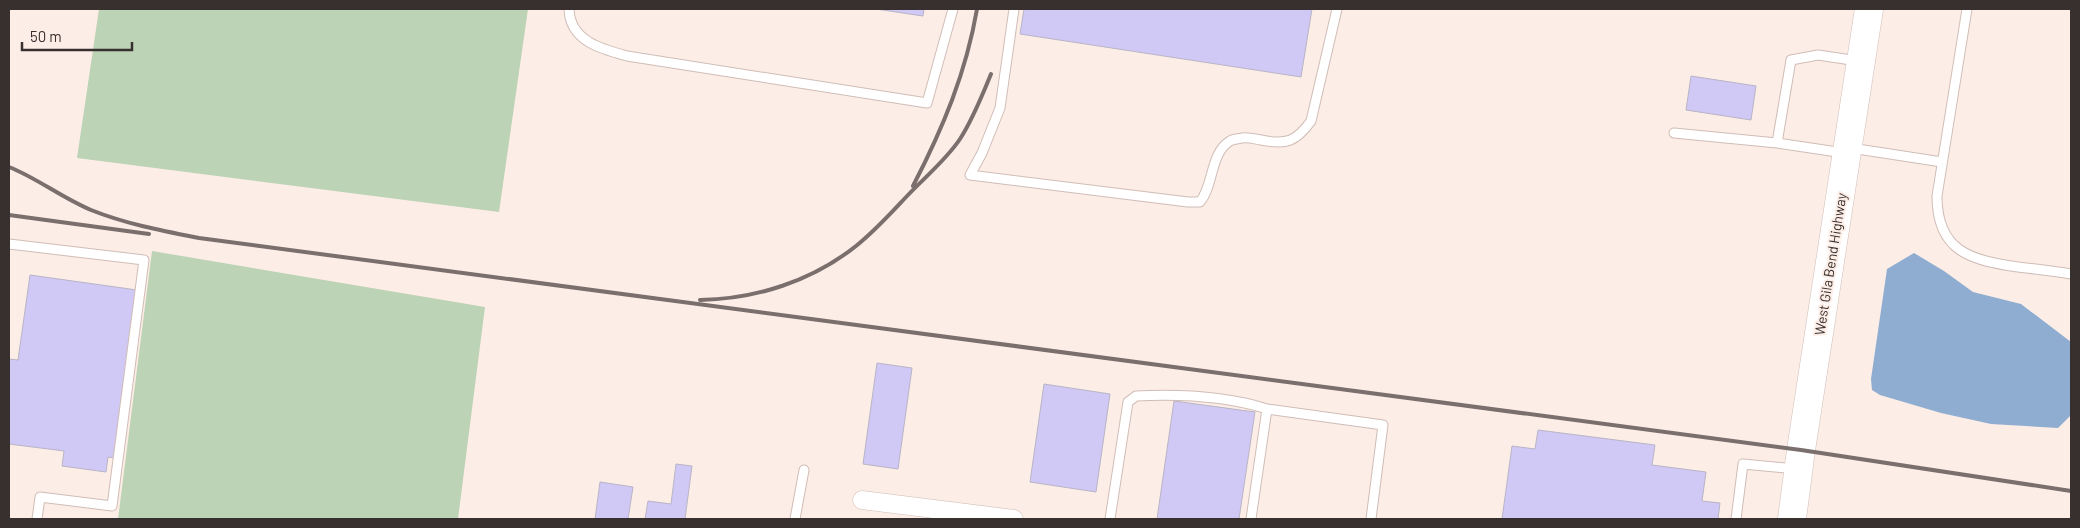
<svg xmlns="http://www.w3.org/2000/svg" width="2080" height="528" font-family="Barlow,sans-serif">
<style>
.green{fill:#bdd3b6}
.water{fill:#8eadd0}
.building{fill:#d0c8f5;stroke:#b8b5c6}
.lines{fill:none;stroke-linecap:round;stroke-linejoin:round}
.service-casing{stroke:#d0bdb6;stroke-width:11}
.minor-casing{stroke:#d0bdb6;stroke-width:19}
.primary-casing{stroke:#d0bdb6;stroke-width:29}
.service{stroke:#fff;stroke-width:9}
.minor{stroke:#fff;stroke-width:18}
.primary{stroke:#fff;stroke-width:28}
.rail{stroke:#7a6f6c;stroke-width:4}
.labels{text-anchor:middle;dominant-baseline:central;stroke-width:4;stroke-linejoin:round;paint-order:stroke}
.street-label{font-size:14px;fill:#38302e;stroke:#fdede7}
</style>
<rect width="100%" height="100%" fill="#fdede7"/>
<path class="green" d="M 99,9 L 528,9 L 499,212 L 77,158 Z
M 152,251 L 485,307 L 458,519 L 118,519 Z"/>
<path class="water" d="M 1914,253 L 1944,271 L 1973,292 L 2021,304 L 2071,342 L 2071,415 L 2058,428 L 1991,424 L 1941,413 L 1880,395 L 1872,390 L 1871,379 L 1887,269 Z"/>
<path class="building" d="M 876,9 L 924,9 L 923,16 Z
M 1024,9 L 1312,9 L 1301,77 L 1020,34 Z
M 1691,76 L 1756,86 L 1751,120 L 1686,110 Z
M 30,275 L 137,290 L 115,458 L 108,457 L 106,472 L 62,466 L 64,451 L 9,444 L 9,359 L 18,360 Z
M 877,363 L 912,368 L 898,469 L 863,464 Z
M 1044,384 L 1110,394 L 1096,492 L 1030,482 Z
M 1174,401 L 1255,412 L 1239,519 L 1157,519 Z
M 1538,430 L 1655,445 L 1652,465 L 1706,472 L 1702,501 L 1720,503 L 1718,519 L 1502,519 L 1512,446 L 1535,449 Z
M 676,464 L 692,466 L 685,519 L 645,519 L 648,501 L 671,504 Z
M 600,482 L 633,487 L 628,519 L 595,519 Z"/>
<g class="lines">
<defs>
<path id="service" d="M 569,9 C 570,41 601,49 627,56 L 927,103 L 953,9
M 1014,9 L 1000,108 L 982,153 L 970,175 L 1188,202 L 1200,202 C 1214,185 1210,153 1230,141 C 1233,139 1238,139 1242,138 C 1248,137 1255,139 1261,140 C 1286,145 1296,142 1311,121 L 1337,9
M 1967,9 L 1937,196 C 1937,252 1971,260 2018,267 C 2036,269 2054,271 2071,274
M 1674,133 L 1777,143
M 1851,148 L 1942,162
M 1844,153 L 1777,143 L 1791,60 L 1818,55 L 1858,61
M 9,244 L 144,260 L 112,506 L 40,497 L 37,519
M 795,519 L 804,470
M 1110,519 L 1128,402 L 1136,396 C 1179,394 1226,396 1267,409
M 1251,519 L 1267,409 L 1383,425 L 1371,519
M 1736,519 L 1743,464 L 1796,469"/>
<path id="minor" d="M 862,500 L 1014,519"/>
<path id="primary" d="M 1792,519 L 1801,450 L 1869,9"/>
</defs>
<use href="#service" class="service-casing"/>
<use href="#minor" class="minor-casing"/>
<use href="#primary" class="primary-casing"/>
<use href="#service" class="service"/>
<use href="#minor" class="minor"/>
<use href="#primary" class="primary"/>
<path class="rail" d="M 9,167 C 37,178 62,198 91,210 C 126,224 163,231 199,238 L 1801,450 L 2071,491
M 913,186 C 943,128 966,73 977,9
M 9,215 L 149,234
M 700,300 C 756,299 812,281 856,246 C 875,231 891,213 908,195 C 925,177 946,160 960,139 C 973,119 982,96 991,74"/>
</g>
<g class="labels">
<g class="street-label">
<text transform="translate(1830 264) rotate(-81)">West Gila Bend Highway</text>
</g>
</g>
<rect width="2080" height="528" fill="none" stroke="#38302e" stroke-width="20"/>
<path d="M22 42v8h110v-8" fill="none" stroke="#38302e" stroke-width="2.5"/>
<text x="30" y="42" font-size="15" fill="#38302e" stroke="#fdede7" stroke-width="4" paint-order="stroke">50 m</text>
</svg>
